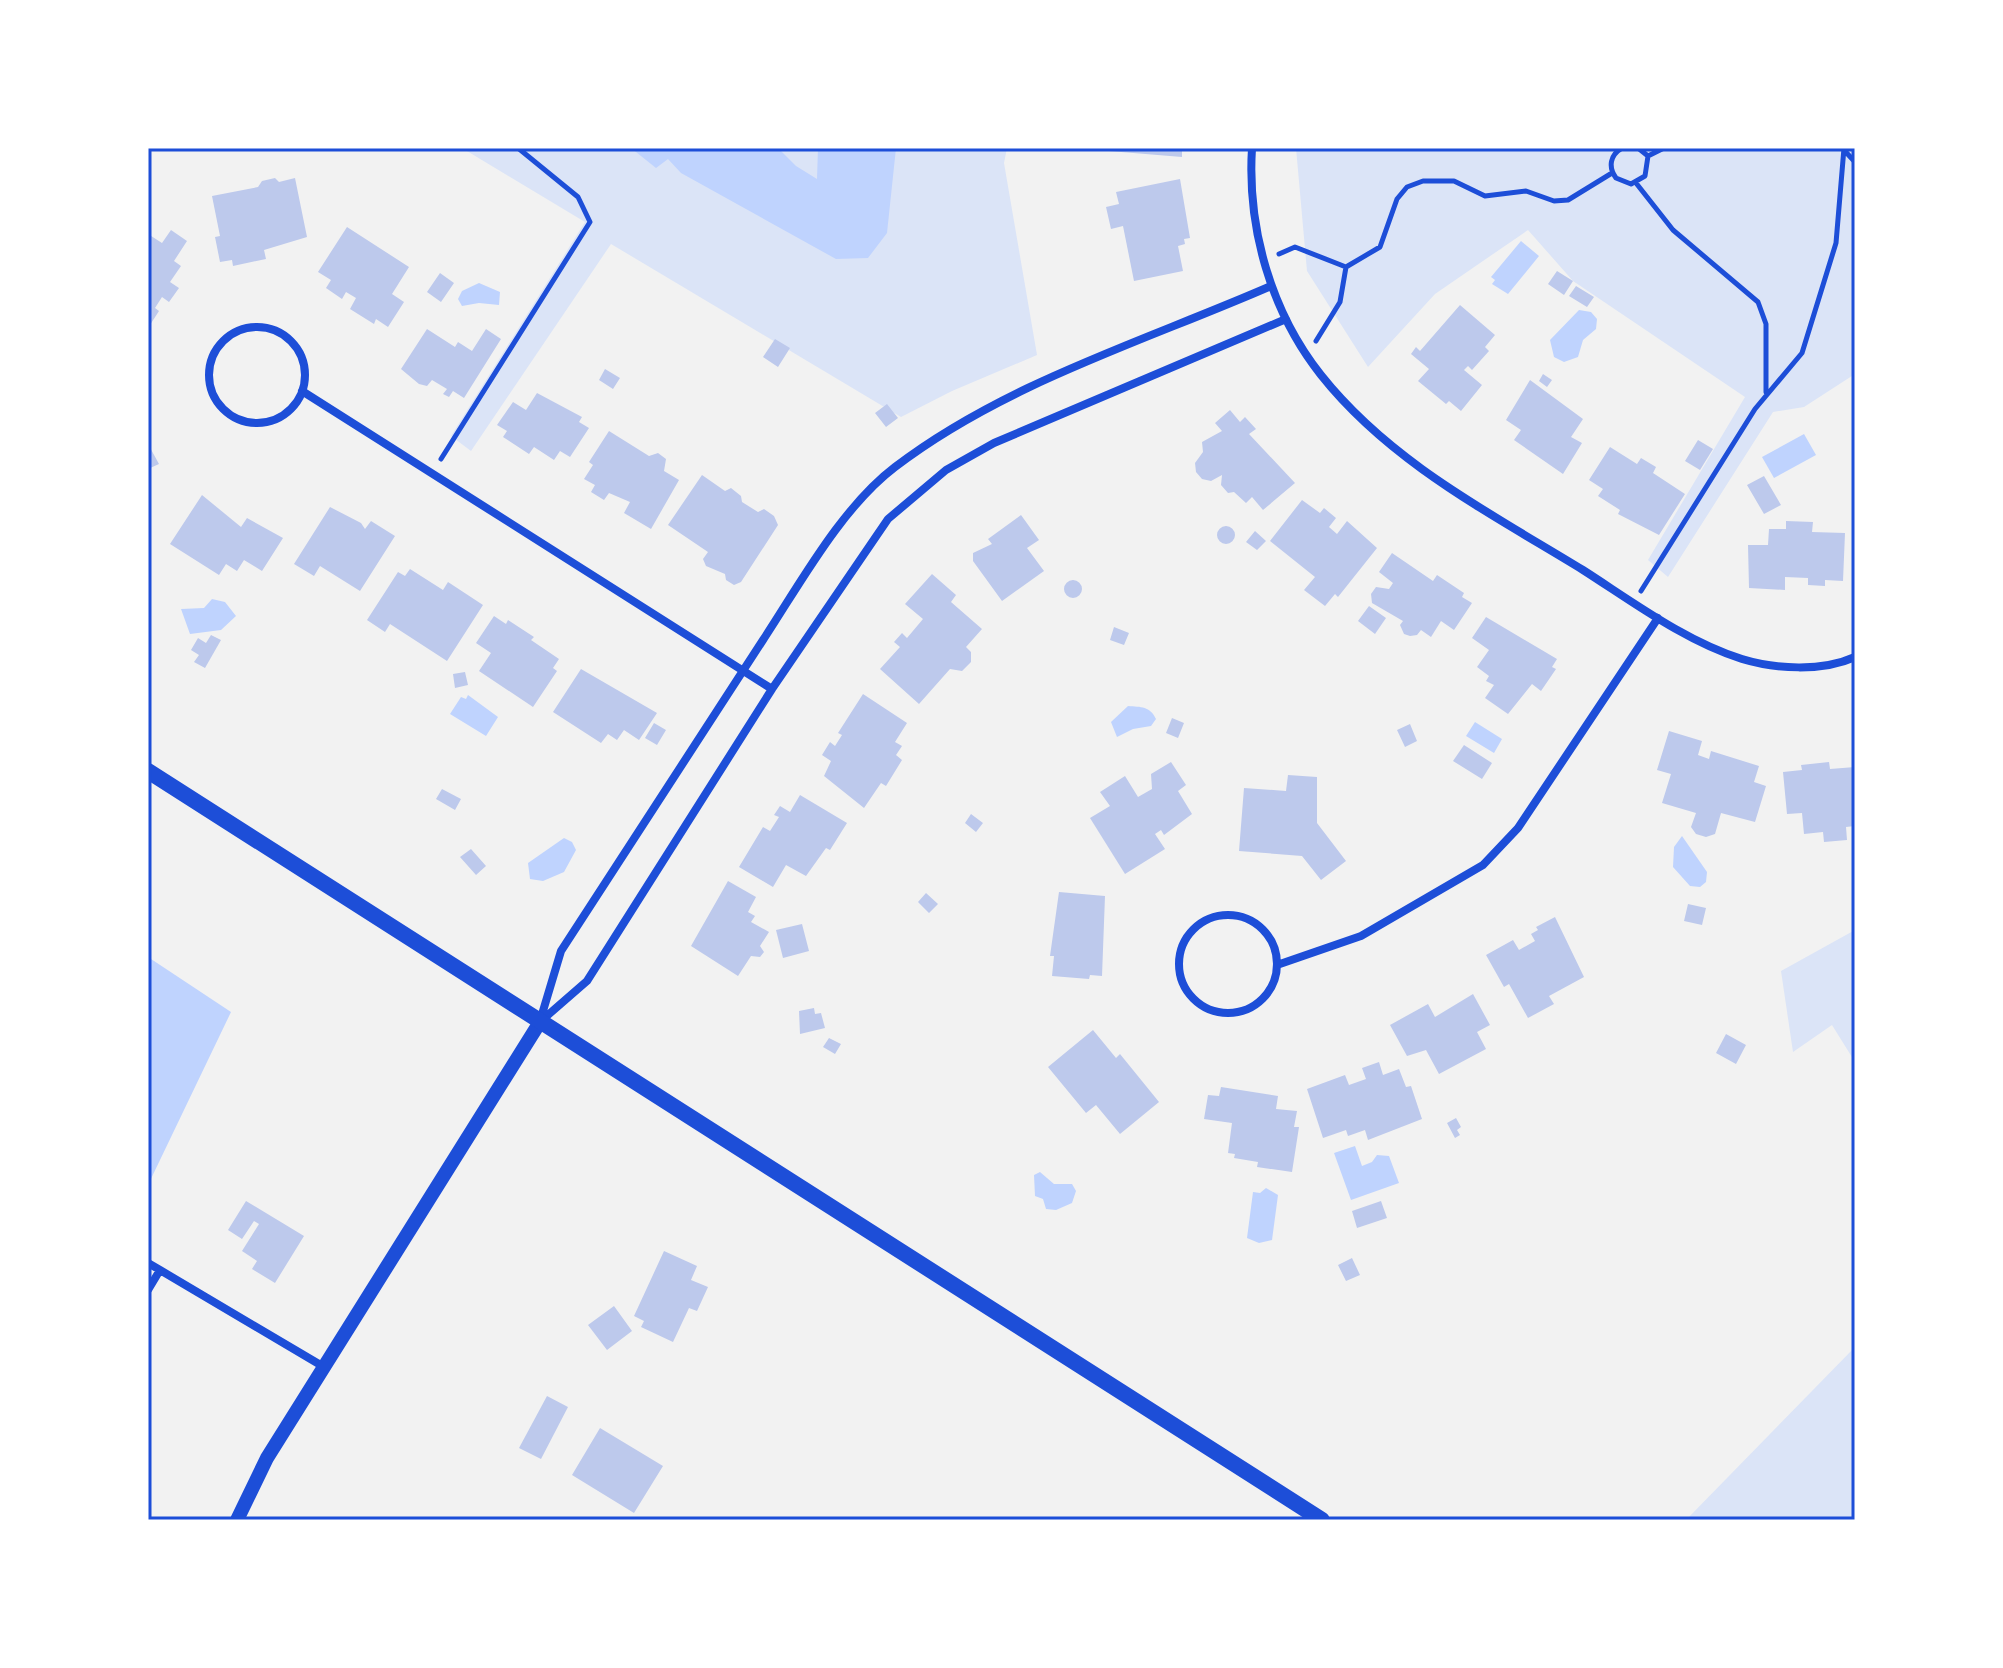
<svg xmlns="http://www.w3.org/2000/svg" width="2003" height="1668" font-family="'Sofia Sans Condensed',sans-serif">
<style>
.green{fill:#dbe4f7}
.water{fill:#bfd3fe}
.building{fill:#bdc9ec}
.lines{fill:none;stroke-linecap:round;stroke-linejoin:round}
.path{stroke:#1d4ed8;stroke-width:5}
.minor{stroke:#1d4ed8;stroke-width:8}
.tertiary{stroke:#1d4ed8;stroke-width:14}
.secondary{stroke:#1d4ed8;stroke-width:16}
.neatline{fill:none;stroke:#1d4ed8;stroke-width:3}
</style>
<rect width="100%" height="100%" fill="#f2f2f2"/>
<path class="green" d="M 462,148 L 1007,148 L 1004,163 L 1037,355 L 952,391 L 901,417 L 611,244 L 471,451 L 451,436 L 585,222 Z
M 1296,148 L 1855,148 L 1855,374 L 1804,407 L 1773,412 L 1668,577 L 1648,560 L 1745,397 L 1573,281 L 1528,230 L 1435,294 L 1368,367 L 1307,271 Z
M 1855,930 L 1855,1062 L 1832,1025 L 1793,1052 L 1781,971 Z
M 1855,1347 L 1855,1520 L 1686,1520 Z"/>
<path class="water" d="M 631,148 L 778,148 L 796,166 L 817,179 L 818,148 L 896,148 L 887,233 L 868,258 L 836,259 L 681,173 L 668,159 L 656,168 Z
M 1521,241 L 1539,256 L 1508,294 L 1492,284 L 1495,280 L 1491,277 Z
M 479,283 L 500,292 L 499,305 L 479,303 L 462,306 L 458,299 L 462,291 Z
M 1579,310 L 1591,312 L 1597,319 L 1596,329 L 1583,340 L 1578,357 L 1564,362 L 1554,357 L 1550,340 Z
M 1804,434 L 1816,455 L 1774,478 L 1762,457 Z
M 212,599 L 225,602 L 236,616 L 221,630 L 190,634 L 181,609 L 204,608 Z
M 468,695 L 498,717 L 486,736 L 450,714 L 461,697 L 466,699 Z
M 1128,706 C 1141,707 1150,706 1156,719 L 1151,726 L 1133,729 L 1117,737 L 1111,722 Z
M 1475,722 L 1502,739 L 1494,753 L 1466,736 Z
M 1682,836 L 1707,872 L 1706,882 L 1700,887 L 1690,886 L 1673,867 L 1674,847 Z
M 564,838 L 572,842 L 576,850 L 564,872 L 543,881 L 530,879 L 528,863 Z
M 148,957 L 231,1012 L 148,1185 Z
M 1355,1146 L 1362,1166 L 1372,1162 L 1377,1155 L 1389,1156 L 1399,1183 L 1351,1200 L 1334,1153 Z
M 1040,1172 L 1054,1184 L 1072,1184 L 1076,1191 L 1072,1203 L 1056,1210 L 1046,1209 L 1043,1199 L 1035,1196 L 1034,1175 Z
M 1266,1188 L 1278,1195 L 1272,1240 L 1259,1243 L 1247,1238 L 1253,1192 L 1260,1193 Z"/>
<path class="building" d="M 1109,148 L 1182,148 L 1182,157 L 1109,151 Z
M 275,178 L 279,182 L 295,178 L 307,237 L 264,250 L 266,259 L 233,266 L 232,260 L 220,262 L 215,237 L 220,236 L 212,196 L 258,187 L 262,181 Z
M 1180,179 L 1190,238 L 1184,239 L 1185,244 L 1178,246 L 1183,271 L 1134,281 L 1123,226 L 1111,229 L 1106,207 L 1119,204 L 1116,192 Z
M 347,227 L 409,267 L 392,294 L 404,302 L 388,327 L 376,319 L 374,324 L 350,309 L 356,298 L 346,292 L 342,299 L 326,288 L 331,280 L 318,272 Z
M 171,230 L 187,241 L 174,261 L 181,266 L 170,282 L 179,288 L 169,302 L 162,297 L 155,308 L 159,311 L 148,328 L 148,234 L 162,243 Z
M 1557,271 L 1573,281 L 1564,295 L 1548,284 Z
M 440,273 L 454,283 L 441,302 L 427,292 Z
M 1576,286 L 1594,297 L 1587,307 L 1569,296 Z
M 1460,305 L 1495,335 L 1485,347 L 1489,351 L 1472,370 L 1468,366 L 1464,370 L 1482,385 L 1461,411 L 1449,401 L 1446,404 L 1418,381 L 1429,369 L 1411,354 L 1416,347 L 1420,351 Z
M 427,329 L 455,347 L 458,342 L 472,351 L 486,329 L 501,339 L 464,398 L 453,391 L 449,397 L 443,394 L 447,389 L 432,380 L 427,386 L 419,384 L 401,369 Z
M 775,339 L 790,348 L 778,367 L 763,357 Z
M 605,369 L 620,378 L 613,389 L 599,380 Z
M 1543,374 L 1552,380 L 1547,387 L 1539,381 Z
M 1530,380 L 1583,419 L 1571,437 L 1582,443 L 1563,474 L 1514,440 L 1521,430 L 1506,420 Z
M 537,393 L 582,417 L 579,422 L 589,428 L 570,457 L 560,451 L 554,460 L 534,447 L 529,454 L 503,437 L 507,431 L 497,425 L 513,402 L 526,410 Z
M 887,404 L 898,418 L 886,427 L 875,413 Z
M 1230,410 L 1240,422 L 1245,417 L 1256,429 L 1249,434 L 1295,483 L 1263,510 L 1252,497 L 1246,503 L 1234,492 L 1228,493 L 1221,485 L 1222,475 L 1211,481 L 1202,479 L 1196,472 L 1195,463 L 1203,452 L 1202,442 L 1222,431 L 1215,423 Z
M 609,431 L 649,456 L 658,453 L 666,459 L 664,471 L 679,480 L 651,529 L 624,513 L 630,502 L 609,493 L 604,500 L 591,492 L 595,485 L 584,479 L 593,465 L 589,462 Z
M 1698,440 L 1713,449 L 1700,470 L 1685,461 Z
M 148,444 L 159,464 L 148,469 Z
M 1610,447 L 1637,464 L 1641,458 L 1656,467 L 1653,473 L 1685,494 L 1659,535 L 1618,514 L 1620,510 L 1598,496 L 1603,489 L 1589,480 Z
M 702,475 L 725,491 L 731,488 L 741,496 L 742,502 L 758,512 L 764,509 L 774,516 L 778,525 L 741,582 L 734,585 L 726,580 L 725,574 L 706,566 L 703,559 L 708,552 L 668,525 Z
M 1764,476 L 1781,505 L 1764,514 L 1747,485 Z
M 202,495 L 241,527 L 247,518 L 283,538 L 262,571 L 244,560 L 237,571 L 226,564 L 219,575 L 170,544 Z
M 1302,500 L 1320,513 L 1324,508 L 1336,518 L 1329,527 L 1337,534 L 1347,521 L 1377,548 L 1338,597 L 1335,594 L 1325,606 L 1304,590 L 1315,577 L 1270,541 Z
M 330,507 L 361,523 L 365,529 L 371,521 L 395,536 L 360,591 L 320,566 L 314,576 L 294,564 Z
M 1021,515 L 1039,540 L 1027,548 L 1044,571 L 1002,601 L 973,561 L 973,553 L 992,544 L 988,539 Z
M 1786,521 L 1813,522 L 1812,532 L 1845,533 L 1843,581 L 1825,580 L 1825,586 L 1808,585 L 1808,578 L 1785,577 L 1785,590 L 1749,588 L 1748,545 L 1768,545 L 1769,529 L 1786,529 Z
M1217 535a9 9 0 1 1 18 0a9 9 0 1 1-18 0Z
M 1255,531 L 1266,541 L 1257,550 L 1246,542 Z
M 1392,553 L 1433,581 L 1437,575 L 1464,593 L 1462,597 L 1472,603 L 1454,630 L 1441,621 L 1431,637 L 1421,630 L 1417,635 L 1410,636 L 1404,634 L 1400,625 L 1403,621 L 1372,603 L 1371,594 L 1376,587 L 1389,589 L 1393,583 L 1379,572 Z
M 410,569 L 443,590 L 448,582 L 483,605 L 447,661 L 390,624 L 385,632 L 367,620 L 398,572 L 405,576 Z
M 932,574 L 956,595 L 951,602 L 982,629 L 966,647 L 971,652 L 971,662 L 962,671 L 950,669 L 919,704 L 880,669 L 900,647 L 894,642 L 902,633 L 907,638 L 923,619 L 905,604 Z
M1064 589a9 9 0 1 1 18 0a9 9 0 1 1-18 0Z
M 1369,606 L 1386,618 L 1375,634 L 1358,621 Z
M 494,616 L 506,624 L 508,620 L 534,637 L 531,640 L 559,659 L 553,668 L 557,671 L 533,707 L 479,671 L 491,653 L 476,643 Z
M 1486,617 L 1557,659 L 1552,667 L 1556,669 L 1541,691 L 1532,684 L 1508,714 L 1485,698 L 1494,685 L 1486,681 L 1489,676 L 1477,667 L 1489,650 L 1472,638 Z
M 1114,627 L 1129,633 L 1124,645 L 1110,640 Z
M 211,635 L 221,640 L 205,668 L 194,662 L 199,655 L 191,650 L 198,638 L 206,643 Z
M 581,669 L 657,713 L 639,740 L 624,730 L 617,740 L 608,734 L 601,743 L 553,712 Z
M 465,672 L 468,685 L 455,688 L 453,674 Z
M 863,694 L 907,723 L 895,742 L 902,746 L 896,755 L 902,760 L 886,786 L 881,783 L 864,808 L 824,776 L 831,761 L 822,755 L 830,742 L 835,746 L 842,735 L 838,733 Z
M 1172,718 L 1184,723 L 1178,738 L 1166,733 Z
M 654,723 L 666,730 L 657,745 L 645,738 Z
M 1410,724 L 1417,741 L 1405,747 L 1397,730 Z
M 1669,731 L 1702,741 L 1698,755 L 1709,759 L 1711,751 L 1759,766 L 1754,782 L 1766,786 L 1755,822 L 1721,813 L 1715,834 L 1706,837 L 1696,834 L 1691,827 L 1696,813 L 1662,803 L 1671,774 L 1657,770 Z
M 1464,745 L 1492,763 L 1482,779 L 1453,761 Z
M 1171,762 L 1186,785 L 1178,791 L 1192,814 L 1164,835 L 1161,830 L 1155,834 L 1165,849 L 1125,874 L 1090,818 L 1110,806 L 1100,792 L 1125,776 L 1138,797 L 1152,789 L 1151,774 Z
M 1829,762 L 1830,769 L 1855,767 L 1855,826 L 1846,827 L 1847,840 L 1824,842 L 1823,832 L 1804,834 L 1802,813 L 1787,814 L 1783,772 L 1802,770 L 1801,765 Z
M 1288,775 L 1317,777 L 1317,823 L 1346,861 L 1321,880 L 1302,856 L 1239,851 L 1244,788 L 1286,791 Z
M 442,789 L 461,799 L 455,810 L 436,799 Z
M 800,795 L 847,823 L 830,850 L 826,848 L 806,876 L 786,865 L 773,887 L 739,867 L 763,827 L 770,831 L 779,817 L 774,815 L 780,806 L 790,812 Z
M 971,814 L 983,823 L 976,832 L 965,823 Z
M 471,849 L 486,866 L 476,875 L 460,857 Z
M 728,881 L 756,897 L 748,912 L 755,916 L 751,922 L 769,932 L 760,946 L 764,952 L 760,957 L 751,956 L 738,976 L 691,946 Z
M 1059,892 L 1105,896 L 1102,976 L 1090,975 L 1089,979 L 1052,976 L 1054,956 L 1050,956 Z
M 926,893 L 938,904 L 929,913 L 918,902 Z
M 1688,904 L 1706,908 L 1702,925 L 1684,921 Z
M 1555,917 L 1584,977 L 1549,996 L 1554,1004 L 1528,1018 L 1509,984 L 1504,987 L 1486,955 L 1513,940 L 1519,950 L 1535,941 L 1531,934 L 1538,930 L 1536,927 Z
M 802,924 L 809,951 L 783,958 L 776,930 Z
M 1473,994 L 1490,1025 L 1477,1032 L 1486,1049 L 1439,1074 L 1426,1050 L 1407,1056 L 1390,1025 L 1428,1004 L 1435,1017 Z
M 814,1008 L 815,1014 L 821,1013 L 825,1028 L 800,1034 L 799,1011 Z
M 1093,1030 L 1116,1058 L 1120,1054 L 1159,1102 L 1120,1134 L 1096,1105 L 1086,1113 L 1048,1067 Z
M 1726,1034 L 1746,1045 L 1736,1064 L 1716,1053 Z
M 829,1038 L 841,1044 L 835,1054 L 823,1047 Z
M 1379,1062 L 1383,1075 L 1399,1069 L 1406,1087 L 1411,1086 L 1422,1119 L 1368,1140 L 1365,1130 L 1348,1136 L 1346,1130 L 1323,1138 L 1307,1089 L 1345,1075 L 1349,1085 L 1366,1079 L 1362,1068 Z
M 1221,1087 L 1278,1096 L 1276,1109 L 1297,1111 L 1294,1127 L 1299,1127 L 1292,1172 L 1257,1167 L 1258,1162 L 1234,1158 L 1235,1154 L 1228,1153 L 1232,1123 L 1204,1119 L 1208,1095 L 1219,1096 Z
M 1456,1118 L 1461,1127 L 1457,1130 L 1460,1135 L 1455,1138 L 1447,1123 Z
M 246,1201 L 304,1236 L 275,1283 L 252,1269 L 257,1261 L 242,1251 L 259,1224 L 254,1221 L 242,1239 L 228,1230 Z
M 1381,1201 L 1387,1218 L 1357,1228 L 1352,1211 Z
M 664,1251 L 697,1266 L 691,1280 L 708,1287 L 697,1311 L 689,1308 L 673,1342 L 641,1327 L 644,1321 L 634,1316 Z
M 1352,1258 L 1360,1275 L 1346,1281 L 1338,1265 Z
M 614,1306 L 632,1331 L 607,1350 L 588,1325 Z
M 547,1396 L 568,1407 L 541,1459 L 519,1448 Z
M 600,1428 L 663,1466 L 634,1513 L 572,1475 Z"/>
<g class="lines">
<path class="path" d="M 1622,148 C 1610,155 1608,167 1616,178 L 1631,184 L 1645,176 L 1648,156 L 1638,148
M 1843,149 L 1855,162
M 1648,156 L 1664,148
M 1636,183 L 1673,230 L 1758,302 L 1766,324 L 1766,392
M 1279,254 L 1295,247 L 1346,267 L 1340,302 L 1316,341
M 1346,267 L 1380,247 L 1397,199 L 1407,187 L 1423,181 L 1454,181 L 1485,196 L 1526,191 L 1554,201 L 1568,200 L 1612,173
M 441,459 L 590,222 L 578,197 L 518,148
M 1641,591 L 1755,409 L 1802,353 L 1836,243 L 1844,148"/>
<path class="minor" d="M 1252,148 C 1247,228 1271,312 1321,375 C 1390,462 1490,513 1583,570 C 1633,602 1685,641 1742,659 C 1775,669 1822,672 1855,657
M209 375a48 48 0 1 1 96 0a48 48 0 1 1-96 0Z
M 302,391 L 772,689
M1179 964a49 49 0 1 1 98 0a49 49 0 1 1-98 0Z
M 1277,965 L 1361,936 L 1483,865 L 1518,828 L 1658,618
M 540,1021 L 561,951 C 628,847 695,743 763,640 C 800,584 841,508 895,467 C 1005,383 1145,341 1271,286
M 541,1021 L 587,981 L 772,689 L 888,519 L 946,470 L 994,443 L 1286,319
M 148,1263 L 160,1270
M 148,1290 L 160,1270 L 324,1367"/>
<path class="tertiary" d="M 237,1520 L 267,1458 L 540,1022"/>
<path class="secondary" d="M 148,771 L 1322,1520"/>
</g>
<rect width="2003" height="1668" fill="none" stroke="#ffffff" stroke-width="300"/>
<rect x="150" y="150" width="1703" height="1368" class="neatline"/>
</svg>
